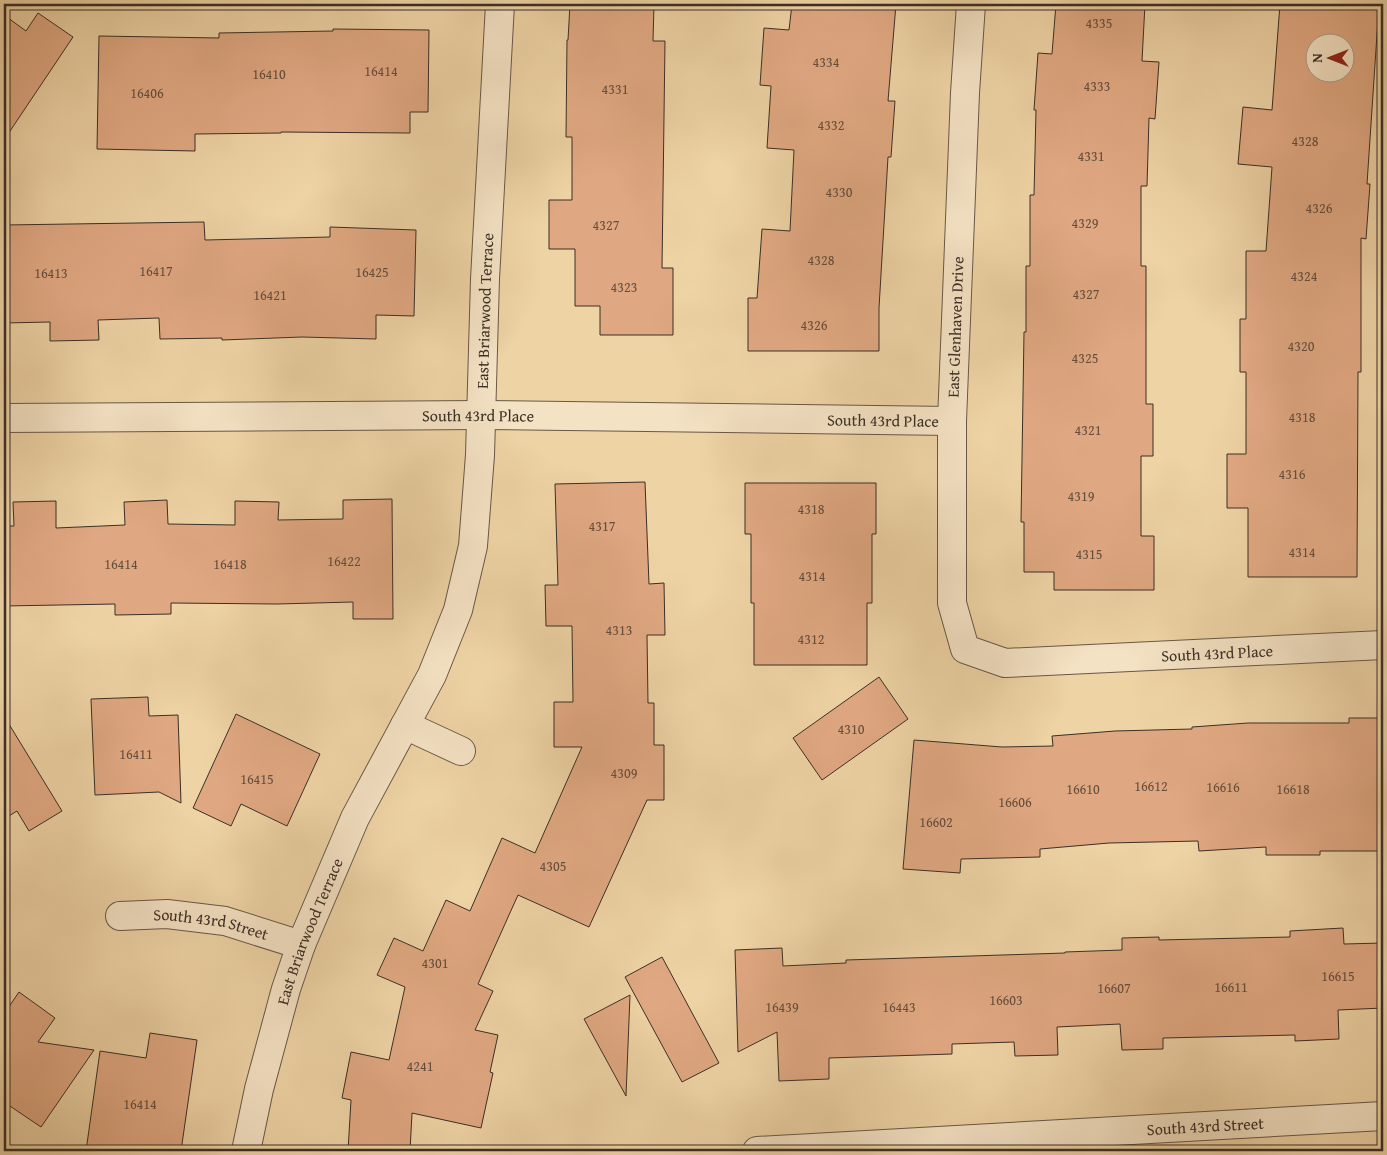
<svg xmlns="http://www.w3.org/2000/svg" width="1387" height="1155" font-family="'Gentium Book Plus',serif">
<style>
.building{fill:#e0a882;stroke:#3b2f26;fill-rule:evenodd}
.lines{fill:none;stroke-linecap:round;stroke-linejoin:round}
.minor-casing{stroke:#685846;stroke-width:30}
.minor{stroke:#f4e2c4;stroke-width:28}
.labels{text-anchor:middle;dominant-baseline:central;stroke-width:4.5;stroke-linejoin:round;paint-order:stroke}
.number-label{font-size:14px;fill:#644d3d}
.street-label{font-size:16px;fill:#3b2f26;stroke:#f4e2c4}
</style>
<rect width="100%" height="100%" fill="#eed3a5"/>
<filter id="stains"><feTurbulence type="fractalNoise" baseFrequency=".004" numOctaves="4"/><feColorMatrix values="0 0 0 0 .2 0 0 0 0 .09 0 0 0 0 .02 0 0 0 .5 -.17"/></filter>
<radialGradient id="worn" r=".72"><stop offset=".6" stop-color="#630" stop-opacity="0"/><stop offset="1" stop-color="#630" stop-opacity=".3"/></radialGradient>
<path class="building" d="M 570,4 L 654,4 L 653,41 L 665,41 L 662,268 L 673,268 L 673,335 L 600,335 L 600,306 L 575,306 L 575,249 L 549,249 L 549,200 L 572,200 L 572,137 L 566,137 L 567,40 L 568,40 Z
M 792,4 L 896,4 L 888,101 L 895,101 L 891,157 L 888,157 L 879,308 L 879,351 L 748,351 L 748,298 L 757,298 L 762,229 L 790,231 L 794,150 L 767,148 L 771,86 L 760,85 L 764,28 L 789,30 Z
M 1056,4 L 1145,4 L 1142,61 L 1159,62 L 1155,119 L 1149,118 L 1147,186 L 1141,186 L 1141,266 L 1146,266 L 1146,404 L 1153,404 L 1153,456 L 1141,456 L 1141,536 L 1154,536 L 1154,590 L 1054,590 L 1054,572 L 1024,572 L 1024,522 L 1021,522 L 1024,332 L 1026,332 L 1026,266 L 1030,266 L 1030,195 L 1034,195 L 1036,110 L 1034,110 L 1038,53 L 1052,54 Z
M 1280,4 L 1379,4 L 1367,184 L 1370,184 L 1366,239 L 1361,238 L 1361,372 L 1358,372 L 1357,577 L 1248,577 L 1248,508 L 1227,508 L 1227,454 L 1246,454 L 1246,372 L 1240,372 L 1240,319 L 1246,319 L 1246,251 L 1266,251 L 1272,167 L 1238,164 L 1243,107 L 1272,110 ZM 1314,42 L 1344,42 L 1344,72 L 1314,72 Z
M 38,13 L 73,37 L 4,140 L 4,15 L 26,31 Z
M 333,29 L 429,30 L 428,112 L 410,112 L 410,133 L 281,132 L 281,133 L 195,134 L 195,151 L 97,149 L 99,36 L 219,38 L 219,33 L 333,31 Z
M 204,222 L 205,240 L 330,237 L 330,227 L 416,230 L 414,316 L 376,315 L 376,339 L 302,337 L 222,340 L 222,338 L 160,339 L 159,318 L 98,320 L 99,340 L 50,341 L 50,322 L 4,323 L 4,225 Z
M 645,482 L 649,584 L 664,583 L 665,635 L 647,635 L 648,703 L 654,703 L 654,745 L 664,745 L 664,800 L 647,800 L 589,927 L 518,895 L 478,984 L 493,991 L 475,1030 L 498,1035 L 490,1072 L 493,1073 L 481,1128 L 412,1113 L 410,1151 L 348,1151 L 351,1100 L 342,1098 L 351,1052 L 389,1060 L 405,987 L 377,975 L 394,938 L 423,951 L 446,900 L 470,911 L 502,838 L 535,853 L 582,747 L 554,747 L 554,702 L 573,702 L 572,626 L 546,626 L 545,585 L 558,585 L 555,484 Z
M 745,483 L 876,483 L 876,534 L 872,534 L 872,603 L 867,603 L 867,665 L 754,665 L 754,603 L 751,603 L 751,534 L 745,534 Z
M 392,499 L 393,619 L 353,619 L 353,602 L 277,604 L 171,603 L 171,614 L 115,615 L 115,604 L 4,606 L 4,526 L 14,526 L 13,502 L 56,501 L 56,528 L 125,525 L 124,502 L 167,500 L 168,524 L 235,525 L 235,501 L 279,502 L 278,520 L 343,519 L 343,500 Z
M 879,677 L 908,719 L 822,780 L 793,738 Z
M 148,697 L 149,716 L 178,715 L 181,803 L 159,792 L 95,795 L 91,699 Z
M 236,714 L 320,754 L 287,826 L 241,804 L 231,826 L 193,808 Z
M 4,716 L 62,811 L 29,831 L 17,811 L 4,819 Z
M 1349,718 L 1383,718 L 1383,851 L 1320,851 L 1320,855 L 1266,855 L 1266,847 L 1199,851 L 1198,841 L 1109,843 L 1040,849 L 1040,857 L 961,859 L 960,873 L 903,869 L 914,740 L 1002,747 L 1053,746 L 1052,736 L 1115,731 L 1192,729 L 1192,727 L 1248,723 L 1349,723 Z
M 1343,928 L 1344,944 L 1383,943 L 1383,1008 L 1338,1010 L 1339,1039 L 1295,1041 L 1295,1035 L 1163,1038 L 1163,1049 L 1122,1050 L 1120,1024 L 1057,1027 L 1058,1055 L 1015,1056 L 1014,1042 L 952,1044 L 952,1054 L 829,1058 L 829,1079 L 779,1081 L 777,1032 L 738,1052 L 735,950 L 782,948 L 783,966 L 846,963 L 846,960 L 1065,953 L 1065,952 L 1122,950 L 1122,938 L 1159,937 L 1159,940 L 1290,937 L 1290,931 Z
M 662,957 L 719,1063 L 682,1082 L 625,977 Z
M 19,992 L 55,1018 L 38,1042 L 94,1050 L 41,1127 L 4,1102 L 4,1014 Z
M 630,995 L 626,1096 L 584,1019 Z
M 150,1033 L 197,1040 L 181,1151 L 86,1151 L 100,1051 L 146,1058 Z"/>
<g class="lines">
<defs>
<g id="minor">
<path id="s1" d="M 971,4 L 965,93 L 952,421 L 952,603 L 965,649 L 1005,663 L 1383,645"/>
<path id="s2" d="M 4,418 L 481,415 L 952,421"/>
<path d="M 405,725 L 461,751"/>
<path id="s3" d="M 120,916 L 167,914 L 225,921 L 301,945"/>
<path id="s4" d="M 246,1151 L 259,1089 L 286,989 L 301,945 L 355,818 L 432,675 L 458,610 L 473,546 L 480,455 L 485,279 L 500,4"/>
<path id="s5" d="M 757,1151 L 1383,1116"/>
</g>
</defs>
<use href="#minor" class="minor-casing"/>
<use href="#minor" class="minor"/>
</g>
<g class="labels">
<g class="number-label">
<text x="1099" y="23">4335</text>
<text x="826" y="62">4334</text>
<text x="381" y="71">16414</text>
<text x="269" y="74">16410</text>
<text x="1097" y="86">4333</text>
<text x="615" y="89">4331</text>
<text x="147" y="93">16406</text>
<text x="831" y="125">4332</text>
<text x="1305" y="141">4328</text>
<text x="1091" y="156">4331</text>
<text x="839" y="192">4330</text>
<text x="1319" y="208">4326</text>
<text x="1085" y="223">4329</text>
<text x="606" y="225">4327</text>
<text x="821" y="260">4328</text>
<text x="156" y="271">16417</text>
<text x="372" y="272">16425</text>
<text x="51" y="273">16413</text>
<text x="1304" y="276">4324</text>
<text x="624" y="287">4323</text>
<text x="1086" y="294">4327</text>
<text x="270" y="295">16421</text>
<text x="814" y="325">4326</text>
<text x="1301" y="346">4320</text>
<text x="1085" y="358">4325</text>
<text x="1302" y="417">4318</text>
<text x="1088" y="430">4321</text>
<text x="1292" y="474">4316</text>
<text x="1081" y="496">4319</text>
<text x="811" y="509">4318</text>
<text x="602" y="526">4317</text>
<text x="1302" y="552">4314</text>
<text x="1089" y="554">4315</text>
<text x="344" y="561">16422</text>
<text x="121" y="564">16414</text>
<text x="230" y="564">16418</text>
<text x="812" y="576">4314</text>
<text x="619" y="630">4313</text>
<text x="811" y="639">4312</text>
<text x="851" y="729">4310</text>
<text x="136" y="754">16411</text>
<text x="624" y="773">4309</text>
<text x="257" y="779">16415</text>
<text x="1151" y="786">16612</text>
<text x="1223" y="787">16616</text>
<text x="1083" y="789">16610</text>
<text x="1293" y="789">16618</text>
<text x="1015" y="802">16606</text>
<text x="936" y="822">16602</text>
<text x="553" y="866">4305</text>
<text x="435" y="963">4301</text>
<text x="1338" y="976">16615</text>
<text x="1231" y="987">16611</text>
<text x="1114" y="988">16607</text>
<text x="1006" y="1000">16603</text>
<text x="782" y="1007">16439</text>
<text x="899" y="1007">16443</text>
<text x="420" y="1066">4241</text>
<text x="140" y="1104">16414</text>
</g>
<g class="street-label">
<text stroke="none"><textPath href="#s4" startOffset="885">East Briarwood Terrace</textPath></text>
<text transform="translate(955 327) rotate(-88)">East Glenhaven Drive</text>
<text stroke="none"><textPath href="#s2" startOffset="474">South 43rd Place</textPath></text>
<text stroke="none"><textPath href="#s2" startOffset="879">South 43rd Place</textPath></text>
<text stroke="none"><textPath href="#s1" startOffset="902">South 43rd Place</textPath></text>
<text stroke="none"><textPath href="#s3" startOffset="92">South 43rd Street</textPath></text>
<text stroke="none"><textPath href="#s4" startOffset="229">East Briarwood Terrace</textPath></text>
<text stroke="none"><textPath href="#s5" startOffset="449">South 43rd Street</textPath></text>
</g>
</g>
<rect width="1387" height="1155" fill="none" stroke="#eed3a5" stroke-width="20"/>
<rect x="5" y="5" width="1377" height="1145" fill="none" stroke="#3b2f26" stroke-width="2.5"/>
<rect x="10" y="10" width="1367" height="1135" fill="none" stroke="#3b2f26"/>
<g transform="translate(1330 58) rotate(270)"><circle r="24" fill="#f4e2c4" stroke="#aa9a85"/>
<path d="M0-4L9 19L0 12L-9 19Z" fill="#8f2418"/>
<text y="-8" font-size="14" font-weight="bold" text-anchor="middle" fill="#3b2f26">N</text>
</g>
<rect width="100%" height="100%" filter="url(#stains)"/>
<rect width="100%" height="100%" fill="url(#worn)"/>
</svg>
